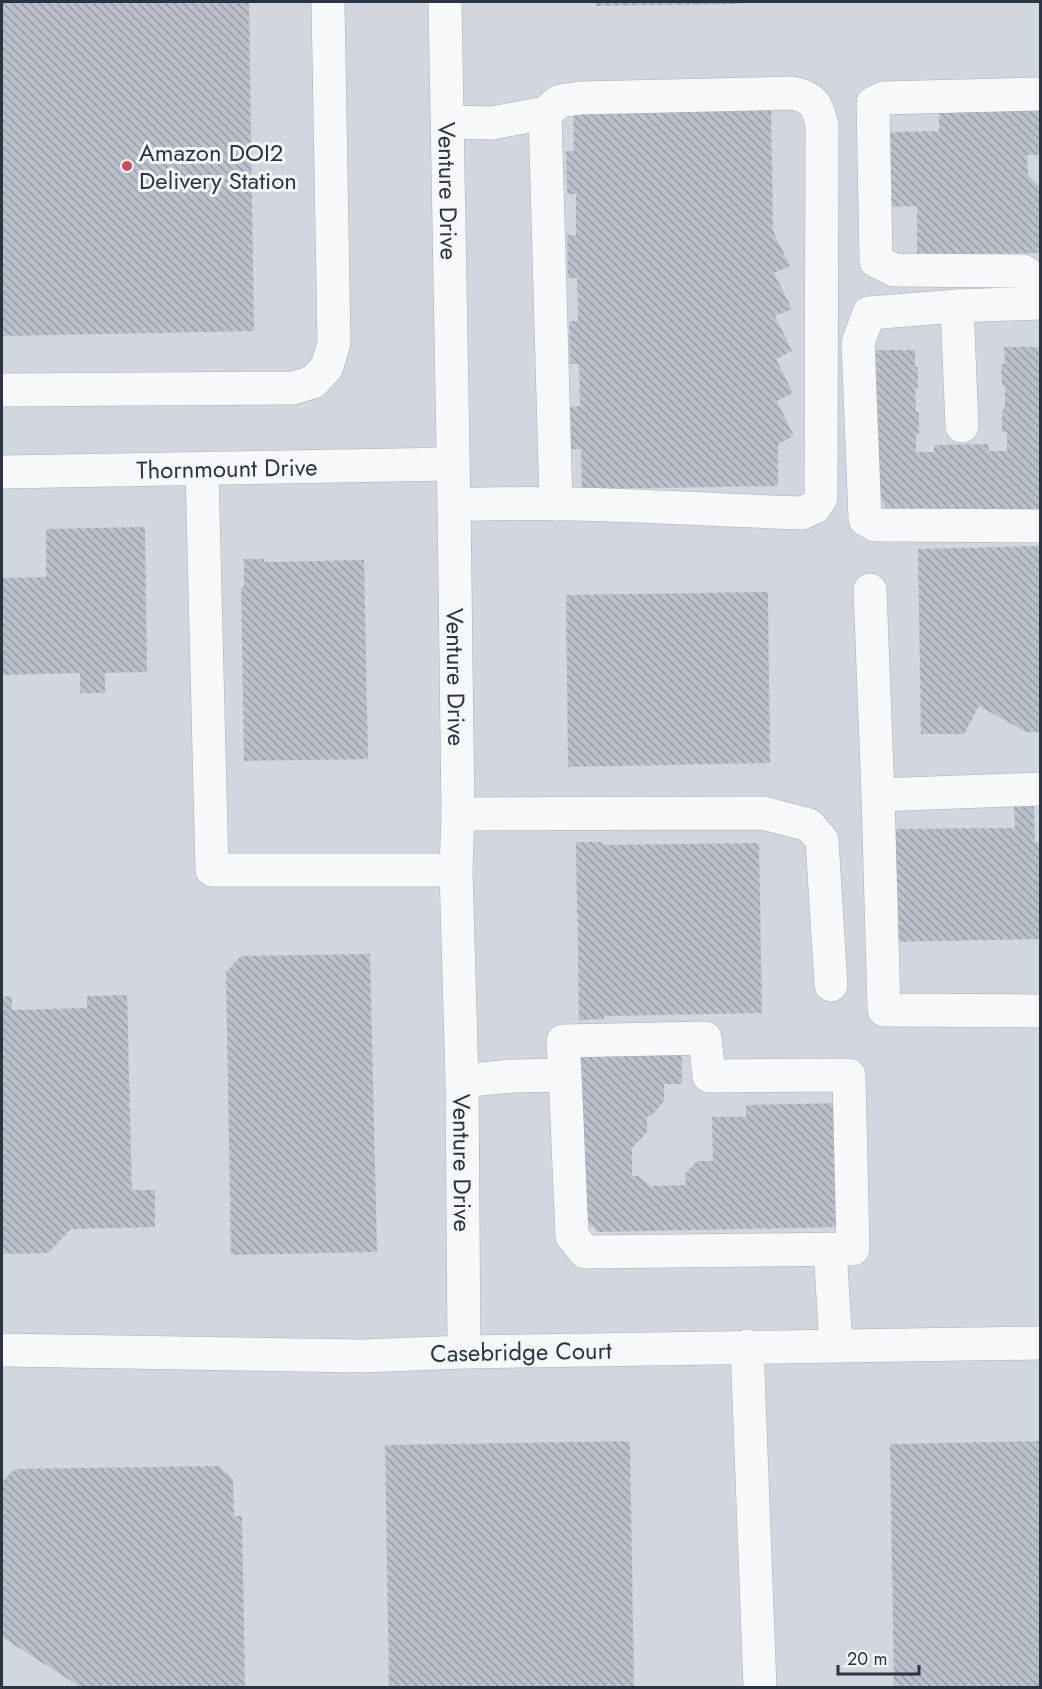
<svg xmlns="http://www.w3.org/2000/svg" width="1042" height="1689" font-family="Jost,sans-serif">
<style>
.built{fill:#d2d6de}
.building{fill:url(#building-back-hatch)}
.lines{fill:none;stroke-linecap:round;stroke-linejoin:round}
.minor-casing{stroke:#a9aeb7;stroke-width:34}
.minor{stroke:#f7f8fa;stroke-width:33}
.poi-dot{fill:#d1495b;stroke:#f4f6f9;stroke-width:2}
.labels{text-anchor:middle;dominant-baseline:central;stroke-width:6;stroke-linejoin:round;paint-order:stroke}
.poi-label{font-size:24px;fill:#2b3445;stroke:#f4f6f9;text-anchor:start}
.street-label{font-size:24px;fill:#2b3445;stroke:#f4f6f9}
</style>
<defs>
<pattern id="building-back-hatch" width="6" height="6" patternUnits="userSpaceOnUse" patternTransform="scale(1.5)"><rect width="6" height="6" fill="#bbc0ca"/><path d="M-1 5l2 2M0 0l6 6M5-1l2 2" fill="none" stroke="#989da6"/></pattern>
</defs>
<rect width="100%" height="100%" fill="#e4e7ec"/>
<path class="built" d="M 2,2 L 1040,2 L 1040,1687 L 2,1687 Z"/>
<path class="building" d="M 2,2 L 249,2 L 254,331 L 2,336 Z
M 596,2 L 741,2 L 741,4 L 596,6 Z
M 1040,105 L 1040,155 L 1027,155 L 1028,175 L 1040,187 L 1040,253 L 917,255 L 917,206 L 892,207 L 890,132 L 939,131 L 939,106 Z
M 771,107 L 773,231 L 790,266 L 774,273 L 792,309 L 775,316 L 792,351 L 776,359 L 793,393 L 777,401 L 794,436 L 778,444 L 778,486 L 582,489 L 581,449 L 571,449 L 570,407 L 580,406 L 579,364 L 570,364 L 569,321 L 578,321 L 577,278 L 568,278 L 567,235 L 576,235 L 576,194 L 567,194 L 566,151 L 574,151 L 573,110 Z
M 1004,347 L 1040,347 L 1040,510 L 893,511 L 886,508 L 879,496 L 876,350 L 915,350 L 915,367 L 918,367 L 918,389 L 915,389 L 916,412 L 919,412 L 919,434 L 916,434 L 916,452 L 934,452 L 934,445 L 988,444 L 989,451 L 1007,451 L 1007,432 L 1002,432 L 1002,410 L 1005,409 L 1005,386 L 1002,386 L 1001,364 L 1005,364 Z
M 145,527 L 147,672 L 105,673 L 105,693 L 80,693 L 80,673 L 2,675 L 2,578 L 46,577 L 46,529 Z
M 1040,546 L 1040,732 L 1026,732 L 979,706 L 964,734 L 921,734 L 918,549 Z
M 244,559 L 264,559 L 264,562 L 364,560 L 368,759 L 244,761 L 241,587 L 244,587 Z
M 768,592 L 770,763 L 568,767 L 566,595 Z
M 1014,806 L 1034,806 L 1035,842 L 1040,842 L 1040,939 L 887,942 L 890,829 L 1015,828 Z
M 576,842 L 601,842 L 602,845 L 759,843 L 762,1013 L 604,1016 L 604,1019 L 579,1020 Z
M 370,954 L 377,1252 L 231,1255 L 226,972 L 241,956 Z
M 127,995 L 132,1190 L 155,1190 L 155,1227 L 71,1229 L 48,1253 L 2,1254 L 2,997 L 12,996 L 12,1010 L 87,1008 L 87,996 Z
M 682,1052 L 682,1084 L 664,1084 L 664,1101 L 651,1116 L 647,1116 L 647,1132 L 632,1148 L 632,1176 L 639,1176 L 650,1186 L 686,1185 L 685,1174 L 697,1161 L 713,1161 L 712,1117 L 746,1117 L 746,1105 L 839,1103 L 841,1227 L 598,1232 L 585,1220 L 581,1054 Z
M 630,1441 L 634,1688 L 389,1688 L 385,1445 Z
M 1040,1441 L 1040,1686 L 894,1688 L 890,1444 Z
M 219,1466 L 233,1479 L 234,1516 L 242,1516 L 245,1688 L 82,1688 L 2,1637 L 2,1482 L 15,1469 Z"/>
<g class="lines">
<defs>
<g id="minor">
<path id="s1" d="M 445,2 L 454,505 L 458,814 L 456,870 L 462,1081 L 464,1352"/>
<path d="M 1040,94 L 883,98 L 873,103 L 876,261 L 894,270 L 1023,271 L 1040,283"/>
<path d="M 545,113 L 556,504"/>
<path d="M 448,122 L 492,123 L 545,113 L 560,101 L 580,98 L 793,93 C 814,98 817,104 822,125 L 821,498 L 815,507 L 802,513 C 687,509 570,500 454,505"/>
<path d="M 1040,303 L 957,306 L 869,313 L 858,343 L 865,519 L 875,525 L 1040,526"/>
<path d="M 957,306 L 962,426"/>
<path d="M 2,390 L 293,388 L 313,382 L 327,367 L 334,343 L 328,2"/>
<path d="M 202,470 L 212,870 L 456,870"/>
<path id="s2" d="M 2,472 L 453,464"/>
<path d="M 870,590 L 878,795 L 1040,789"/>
<path d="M 878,795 L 884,1010 L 1040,1011"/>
<path d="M 458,814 L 763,813 L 809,825 L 822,840 L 831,985"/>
<path d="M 462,1081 L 512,1076 L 565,1075 L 572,1236 L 585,1252 L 853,1249 L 849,1075 L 709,1076 L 705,1038 L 563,1041 L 565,1075"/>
<path d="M 830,1249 L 836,1345"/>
<path d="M 747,1346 L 760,1688"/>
<path id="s3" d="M 2,1350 L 362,1356 L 464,1352 L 1040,1343"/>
</g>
</defs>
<use href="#minor" class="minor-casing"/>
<use href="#minor" class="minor"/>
</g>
<circle class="poi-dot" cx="127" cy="166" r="6"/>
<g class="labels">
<g class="poi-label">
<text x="139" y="152">Amazon DOI2<tspan x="139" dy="28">Delivery Station</tspan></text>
</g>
<g class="street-label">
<text stroke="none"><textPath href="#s1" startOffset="189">Venture Drive</textPath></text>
<text stroke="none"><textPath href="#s2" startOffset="225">Thornmount Drive</textPath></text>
<text stroke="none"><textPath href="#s1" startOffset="675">Venture Drive</textPath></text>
<text stroke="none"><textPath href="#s1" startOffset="1161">Venture Drive</textPath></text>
<text stroke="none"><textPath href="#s3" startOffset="519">Casebridge Court</textPath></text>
</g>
</g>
<rect width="1042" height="1689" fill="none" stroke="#2b3445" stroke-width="6"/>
<path d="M838 1665v9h81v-9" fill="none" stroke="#2b3445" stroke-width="3"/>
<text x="847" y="1665" font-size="18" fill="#2b3445" stroke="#f4f6f9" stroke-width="4.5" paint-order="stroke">20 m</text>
</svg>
